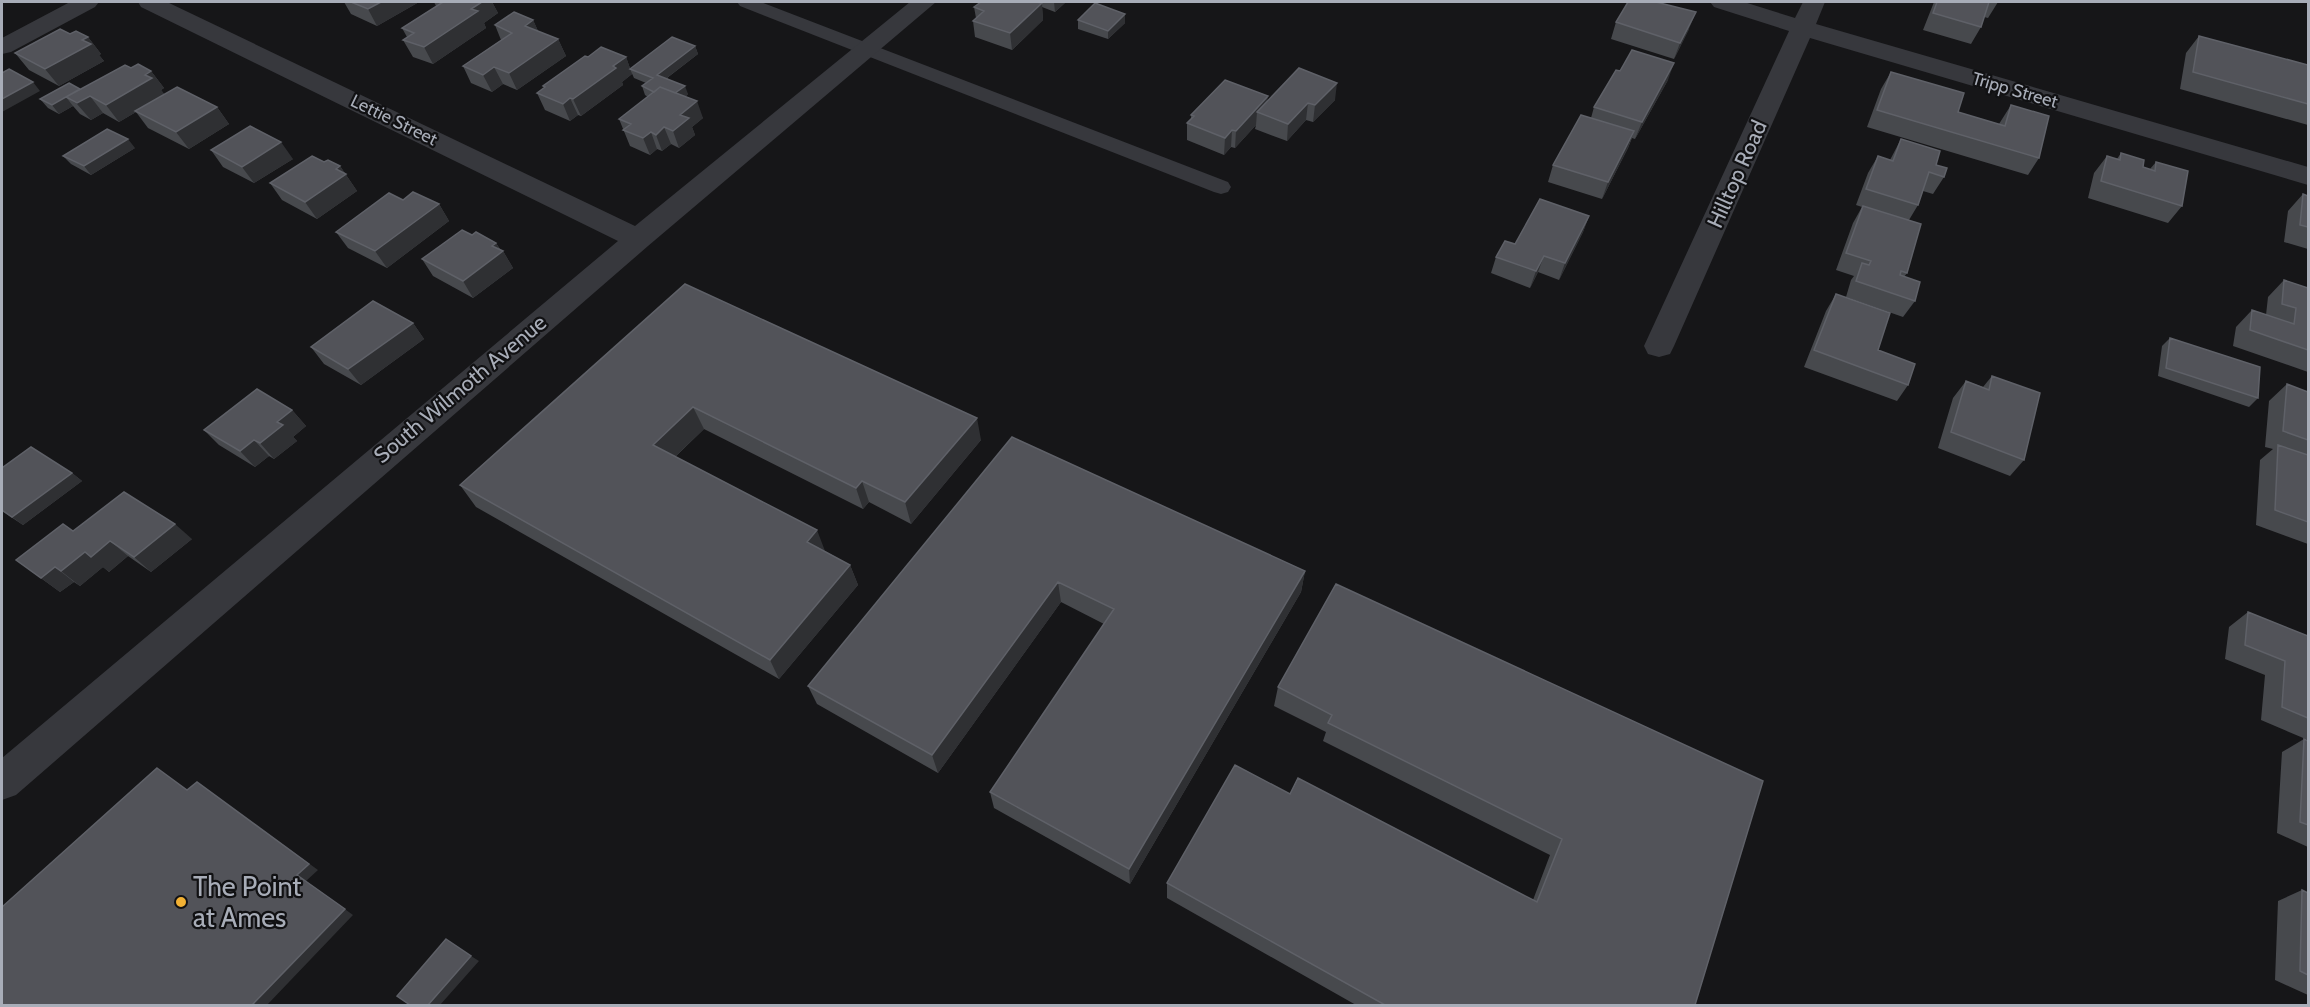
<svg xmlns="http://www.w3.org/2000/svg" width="2310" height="1007" font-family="Cabin,sans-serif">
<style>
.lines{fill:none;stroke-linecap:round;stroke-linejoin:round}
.service{fill:#37383d;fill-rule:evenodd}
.minor{fill:#37383d;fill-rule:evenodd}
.wall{fill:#47494d}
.shaded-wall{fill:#2f3033}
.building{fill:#525359;stroke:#5f6168;stroke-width:1.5}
.poi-dot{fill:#f2b134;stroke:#111113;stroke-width:2}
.labels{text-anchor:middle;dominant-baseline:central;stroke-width:4.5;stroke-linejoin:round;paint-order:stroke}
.far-street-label{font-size:18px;fill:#a8adb8;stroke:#111113}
.street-label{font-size:22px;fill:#a8adb8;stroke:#111113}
.near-poi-label{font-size:27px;fill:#a8adb8;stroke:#111113;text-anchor:start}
</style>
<rect width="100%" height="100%" fill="#161618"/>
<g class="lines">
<path class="service" d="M 737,2 L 761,2 L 1228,182 L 1231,187 L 1228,192 L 1221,194 L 1214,192 L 740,6 Z"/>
<path class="minor" d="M 70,2 L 99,2 L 95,7 L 11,52 L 2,54 L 2,38 Z
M 138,2 L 167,2 L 635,226 L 910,2 L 936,2 L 648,246 L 16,795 L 2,800 L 2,758 L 618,241 L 141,7 Z
M 1710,2 L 1744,2 L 1795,18 L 1803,2 L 1825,2 L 1816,24 L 2308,167 L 2308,185 L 1810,38 L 1674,346 L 1670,354 L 1659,357 L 1648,354 L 1644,346 L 1789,31 L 1714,7 Z"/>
</g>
<path class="wall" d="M 344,2 L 419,2 L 377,26 L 351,14 Z
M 434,2 L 492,2 L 498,13 L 484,23 L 486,28 L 433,64 L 413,57 L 403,40 L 407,37 L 402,28 L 436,6 Z
M 981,2 L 1066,2 L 1055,12 L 1042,7 L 1043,20 L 1012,50 L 975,37 L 973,21 L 976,18 L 974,7 Z
M 1934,2 L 1998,2 L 1988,18 L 1984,17 L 1981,27 L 1971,44 L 1923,30 Z
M 1125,14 L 1125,23 L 1108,39 L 1078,29 L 1078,20 Z
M 533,20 L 538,31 L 558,39 L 566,56 L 517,90 L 503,84 L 492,92 L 471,83 L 463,66 L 501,40 L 495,25 Z
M 1616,22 L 1689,29 L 1674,59 L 1611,39 Z
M 70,34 L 88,37 L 101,54 L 99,55 L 104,61 L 59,86 L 29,70 L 15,53 Z
M 2199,36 L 2308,65 L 2308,125 L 2180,89 L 2186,53 Z
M 695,46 L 698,54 L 667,78 L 688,94 L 685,97 L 703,118 L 692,127 L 695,135 L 679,148 L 671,144 L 662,151 L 657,149 L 650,155 L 630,146 L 619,119 L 648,97 L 645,95 L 642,86 L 646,83 L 634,78 L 630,69 Z
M 588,57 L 626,57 L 632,74 L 622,82 L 623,85 L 581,116 L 578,115 L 570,121 L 545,110 L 537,93 L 544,88 L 543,86 Z
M 131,68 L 151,71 L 164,88 L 161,90 L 164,94 L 217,107 L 229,124 L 189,149 L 148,128 L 136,112 L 119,122 L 103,113 L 91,120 L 80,114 L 73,106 L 59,114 L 48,108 L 40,99 L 81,89 Z
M 1891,72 L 1958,112 L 1999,124 L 2011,105 L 2039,158 L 2028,175 L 1867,127 L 1881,89 Z
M 1668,80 L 1635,139 L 1632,138 L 1628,148 L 1602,199 L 1548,182 L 1553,165 L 1591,118 L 1594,107 Z
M 1335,100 L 1313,122 L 1306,120 L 1287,141 L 1255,129 L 1256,125 L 1235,148 L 1231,147 L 1224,155 L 1187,140 L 1187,123 L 1191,119 L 1191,115 L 1267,101 Z
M 1901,139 L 1936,165 L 1944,177 L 1933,194 L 1923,191 L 1918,205 L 1909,220 L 1907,273 L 1904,277 L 1915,301 L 1903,317 L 1846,297 L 1851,280 L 1854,276 L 1836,270 L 1853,223 L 1862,207 L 1856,205 L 1868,173 L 1878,156 L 1890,160 Z
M 135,148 L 91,175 L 71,164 L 63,156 Z
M 211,150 L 293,159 L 254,183 L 223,167 Z
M 2121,153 L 2143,167 L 2150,169 L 2156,162 L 2182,206 L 2168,223 L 2088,198 L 2094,173 L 2107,156 L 2117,159 Z
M 324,162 L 340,166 L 357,191 L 317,219 L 282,200 L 270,183 Z
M 2303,194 L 2308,196 L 2308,249 L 2284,242 L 2288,211 Z
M 439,204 L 449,221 L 387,268 L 348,248 L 336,232 Z
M 1589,216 L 1583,232 L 1559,280 L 1538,272 L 1530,288 L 1491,273 L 1496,257 L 1515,244 Z
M 472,235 L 496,243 L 500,249 L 503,251 L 513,268 L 473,298 L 433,276 L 422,259 Z
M 2284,280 L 2308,288 L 2308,372 L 2233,346 L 2236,327 L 2252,310 L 2266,315 L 2268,297 Z
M 685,284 L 981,440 L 911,524 L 869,502 L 863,509 L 704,429 L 675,457 L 825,551 L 850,565 L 858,585 L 779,679 L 476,507 L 460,485 Z
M 1836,294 L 1878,350 L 1908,385 L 1897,401 L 1804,367 L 1826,311 Z
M 413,323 L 424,339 L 361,385 L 324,364 L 311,347 Z
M 2170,338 L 2258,398 L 2249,407 L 2158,376 L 2162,346 Z
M 1992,376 L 2024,460 L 2010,476 L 1938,448 L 1953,398 L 1966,381 L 1983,387 Z
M 2287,384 L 2308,392 L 2308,544 L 2256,525 L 2260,460 L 2273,449 L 2265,447 L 2269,401 Z
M 292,410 L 306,426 L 293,437 L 297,441 L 274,459 L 269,456 L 255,467 L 219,445 L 204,430 Z
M 1012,437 L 1305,571 L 1301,592 L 1130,884 L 994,808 L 990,792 L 1104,624 L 1061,602 L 938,773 L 817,704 L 808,686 Z
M 2,468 L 72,473 L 82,481 L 23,525 L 2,511 Z
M 73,531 L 192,539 L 151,572 L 128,556 L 109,572 L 103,567 L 80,586 L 74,582 L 60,592 L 16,560 Z
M 2248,612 L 2308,636 L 2308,740 L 2261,720 L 2265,675 L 2225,659 L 2229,627 Z
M 1278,687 L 1763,781 L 1695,1005 L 1356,1005 L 1167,898 L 1167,883 L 1290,794 L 1533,900 L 1550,855 L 1323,741 L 1326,732 L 1274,706 Z
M 2304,739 L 2308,741 L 2308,847 L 2277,833 L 2282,752 Z
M 2302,890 L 2308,893 L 2308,995 L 2275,980 L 2278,901 Z"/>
<path class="shaded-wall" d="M 381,2 L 419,2 L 377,26 L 368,9 Z
M 482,2 L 492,2 L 498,13 L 484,23 L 486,28 L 433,64 L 424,47 L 471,9 Z
M 1054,2 L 1066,2 L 1055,12 Z
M 1042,3 L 1043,20 L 1012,50 L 1010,33 Z
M 1696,12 L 1689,29 L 1674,59 L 1680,43 Z
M 1125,14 L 1125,23 L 1108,39 L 1108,31 Z
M 533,20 L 541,37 L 525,26 Z
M 88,37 L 101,54 L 99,55 L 104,61 L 59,86 L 45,69 L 82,40 Z
M 558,39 L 566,56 L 517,90 L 509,73 Z
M 695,46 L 698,54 L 660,83 L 657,75 Z
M 626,57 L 632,74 L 622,82 L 623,85 L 581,116 L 573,99 Z
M 1674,63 L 1668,80 L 1635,139 L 1642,122 Z
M 494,67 L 503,84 L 492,92 L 483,75 Z
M 151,71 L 164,88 L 161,90 L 165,95 L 135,111 L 136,112 L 119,122 L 106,105 L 145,75 Z
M 33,82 L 40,91 L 2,112 L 2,99 Z
M 1337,83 L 1335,100 L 1313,122 L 1315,105 Z
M 685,86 L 688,94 L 672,107 L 669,98 Z
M 80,89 L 90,96 L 103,113 L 91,120 L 77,104 L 66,97 L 73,106 L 59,114 L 52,105 Z
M 1268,96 L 1266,113 L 1257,112 L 1256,125 L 1235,148 L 1236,131 Z
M 570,98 L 578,115 L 570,121 L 563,104 Z
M 697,101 L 703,118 L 692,127 L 695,135 L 679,148 L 673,131 L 680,115 Z
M 1308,103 L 1306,120 L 1287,141 L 1288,124 Z
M 217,107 L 229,124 L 189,149 L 176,132 Z
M 664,127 L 671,144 L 662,151 L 656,135 Z
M 1232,130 L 1231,147 L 1224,155 L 1225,138 Z
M 1634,131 L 1628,148 L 1602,199 L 1608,182 Z
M 651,132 L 657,149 L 650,155 L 643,138 Z
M 128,139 L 135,148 L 91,175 L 84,166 Z
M 281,142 L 293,159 L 254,183 L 242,167 Z
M 340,166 L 357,191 L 317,219 L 305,202 L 336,169 Z
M 439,204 L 449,221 L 387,268 L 375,251 Z
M 1589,216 L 1583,232 L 1559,280 L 1565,263 Z
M 496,243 L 501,252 L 503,251 L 513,268 L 473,298 L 463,281 L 492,246 Z
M 1544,256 L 1538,272 L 1530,288 L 1536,271 Z
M 413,323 L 424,339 L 361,385 L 348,369 Z
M 693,407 L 704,429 L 664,467 L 653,445 Z
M 292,410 L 306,426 L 293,437 L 297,441 L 274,459 L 260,443 L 277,422 Z
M 977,418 L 981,440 L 911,524 L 905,502 Z
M 254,440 L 269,456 L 255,467 L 240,451 Z
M 72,473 L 82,481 L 23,525 L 12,517 Z
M 862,481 L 869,502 L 863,509 L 856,488 Z
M 175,524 L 192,539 L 151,572 L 134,557 Z
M 817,530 L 825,551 L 807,542 Z
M 110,541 L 128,556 L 109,572 L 91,557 Z
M 85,552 L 103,567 L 80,586 L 61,571 Z
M 850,565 L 858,585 L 779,679 L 770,660 Z
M 55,567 L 74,582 L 60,592 L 41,578 Z
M 1305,571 L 1301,592 L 1130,884 L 1129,869 Z
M 1058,582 L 1061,602 L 938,773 L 932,755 Z
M 197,782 L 318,870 L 306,881 L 353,915 L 267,1005 L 252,1005 L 297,875 Z
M 471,956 L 479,961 L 440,1005 L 428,1005 Z"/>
<path class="building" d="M 351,2 L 381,2 L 368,9 Z
M 443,2 L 482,2 L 471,9 L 478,11 L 424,47 L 403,40 L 414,33 L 402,28 Z
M 981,2 L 1036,2 L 1042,3 L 1010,33 L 973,21 L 984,11 L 974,7 Z
M 1628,2 L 1656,2 L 1696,12 L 1680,43 L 1616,22 Z
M 1937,2 L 1989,2 L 1981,27 L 1933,13 Z
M 1095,3 L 1125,14 L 1108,31 L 1078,20 Z
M 514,12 L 533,20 L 525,26 L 558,39 L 509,73 L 494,67 L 483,75 L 463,66 L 512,33 L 495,25 Z
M 60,29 L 70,34 L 76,31 L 88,37 L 82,40 L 91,44 L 45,69 L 15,53 Z
M 2199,36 L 2308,65 L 2308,104 L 2193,72 Z
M 672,37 L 695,46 L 657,75 L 685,86 L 675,93 L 660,87 L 654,92 L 642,86 L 653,78 L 630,69 Z
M 601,47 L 626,57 L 613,66 L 616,68 L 573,99 L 570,98 L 563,104 L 537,93 L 545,87 L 543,86 L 585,56 L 588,57 Z
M 1632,50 L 1674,63 L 1642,122 L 1594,107 L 1616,70 L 1620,71 Z
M 138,64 L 151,71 L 145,75 L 152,78 L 106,105 L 90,96 L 77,103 L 66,97 L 125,65 L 131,68 Z
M 1299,68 L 1337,83 L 1315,105 L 1308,103 L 1288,124 L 1257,112 Z
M 9,69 L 33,82 L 2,99 L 2,73 Z
M 1891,72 L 1964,93 L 1958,112 L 2005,126 L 2011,105 L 2049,116 L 2039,158 L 1877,110 Z
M 1225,80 L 1268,96 L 1236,131 L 1232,130 L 1225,138 L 1187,123 L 1194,116 L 1191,115 Z
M 69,83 L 80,89 L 52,105 L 40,99 Z
M 177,87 L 217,107 L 176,132 L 135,111 Z
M 660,87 L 697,101 L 680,115 L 689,118 L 673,131 L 664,127 L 656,135 L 651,132 L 643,138 L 623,130 L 631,124 L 619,119 Z
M 1581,115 L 1634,131 L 1608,182 L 1553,165 Z
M 250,126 L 281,142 L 242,167 L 211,150 Z
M 107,129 L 128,139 L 84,166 L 63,156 Z
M 1901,139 L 1940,151 L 1936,165 L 1947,168 L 1944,177 L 1929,172 L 1918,205 L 1866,189 L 1878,156 L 1893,161 Z
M 2121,153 L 2144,160 L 2143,167 L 2155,171 L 2156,162 L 2188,171 L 2182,206 L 2101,181 L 2107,156 L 2120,160 Z
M 312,156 L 324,162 L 328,160 L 340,166 L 336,169 L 346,174 L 305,202 L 270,183 Z
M 413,192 L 439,204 L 375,251 L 336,232 L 389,193 L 403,200 Z
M 2303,194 L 2308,196 L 2308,227 L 2300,225 Z
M 1540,199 L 1589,216 L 1565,263 L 1544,256 L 1536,271 L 1496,257 L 1505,241 L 1515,244 Z
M 1863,206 L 1921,224 L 1907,273 L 1901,271 L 1900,275 L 1920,282 L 1915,301 L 1856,281 L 1862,263 L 1869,265 L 1871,261 L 1846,253 Z
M 462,230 L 472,235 L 476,232 L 496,243 L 492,246 L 503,251 L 463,281 L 422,259 Z
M 2284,280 L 2308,288 L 2308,350 L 2250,330 L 2252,310 L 2294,324 L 2296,308 L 2282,304 Z
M 685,284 L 977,418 L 905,502 L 862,481 L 856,488 L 693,407 L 653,445 L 817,530 L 807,542 L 850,565 L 770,660 L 460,485 Z
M 1836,294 L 1890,313 L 1878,350 L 1915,364 L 1908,385 L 1814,350 Z
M 373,301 L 413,323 L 348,369 L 311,347 Z
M 2170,338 L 2260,367 L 2258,398 L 2166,368 Z
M 1992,376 L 2040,393 L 2024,460 L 1951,432 L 1966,381 L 1989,390 Z
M 2287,384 L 2308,392 L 2308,440 L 2283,431 Z
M 257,389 L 292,410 L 277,422 L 283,425 L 260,443 L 254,440 L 240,451 L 204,430 Z
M 1012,437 L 1305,571 L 1129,869 L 990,792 L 1114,609 L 1058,582 L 932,755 L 808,686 Z
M 2278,445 L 2308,455 L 2308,522 L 2275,510 Z
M 31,447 L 72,473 L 12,517 L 2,510 L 2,468 Z
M 124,492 L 175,524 L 134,557 L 110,541 L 91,557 L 85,552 L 61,571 L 55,567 L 41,578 L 16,560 L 63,524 L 73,531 Z
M 1336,584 L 1763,781 L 1695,1005 L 1385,1005 L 1167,883 L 1235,765 L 1290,794 L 1298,778 L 1537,902 L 1562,839 L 1328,723 L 1332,715 L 1278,687 Z
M 2248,612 L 2308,636 L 2308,718 L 2282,707 L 2285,661 L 2245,645 Z
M 2304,739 L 2308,741 L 2308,825 L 2300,822 Z
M 157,768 L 187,790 L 197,782 L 309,864 L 297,875 L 345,909 L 252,1005 L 2,1005 L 2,907 Z
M 2302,890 L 2308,893 L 2308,975 L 2300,971 Z
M 446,939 L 471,956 L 428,1005 L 410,1005 L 397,996 Z"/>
<circle class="poi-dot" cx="181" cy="902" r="6"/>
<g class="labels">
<g class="far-street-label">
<text transform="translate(2015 90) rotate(16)">Tripp Street</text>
<text transform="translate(394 120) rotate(26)">Lettie Street</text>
</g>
<g class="street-label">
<text transform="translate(1737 174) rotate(-66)">Hilltop Road</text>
<text transform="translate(460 389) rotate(-40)">South Wilmoth Avenue</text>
</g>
<g class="near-poi-label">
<text x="193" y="886">The Point<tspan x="193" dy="31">at Ames</tspan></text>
</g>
</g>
<rect width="2310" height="1007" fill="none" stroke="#a8adb8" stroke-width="6"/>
</svg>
